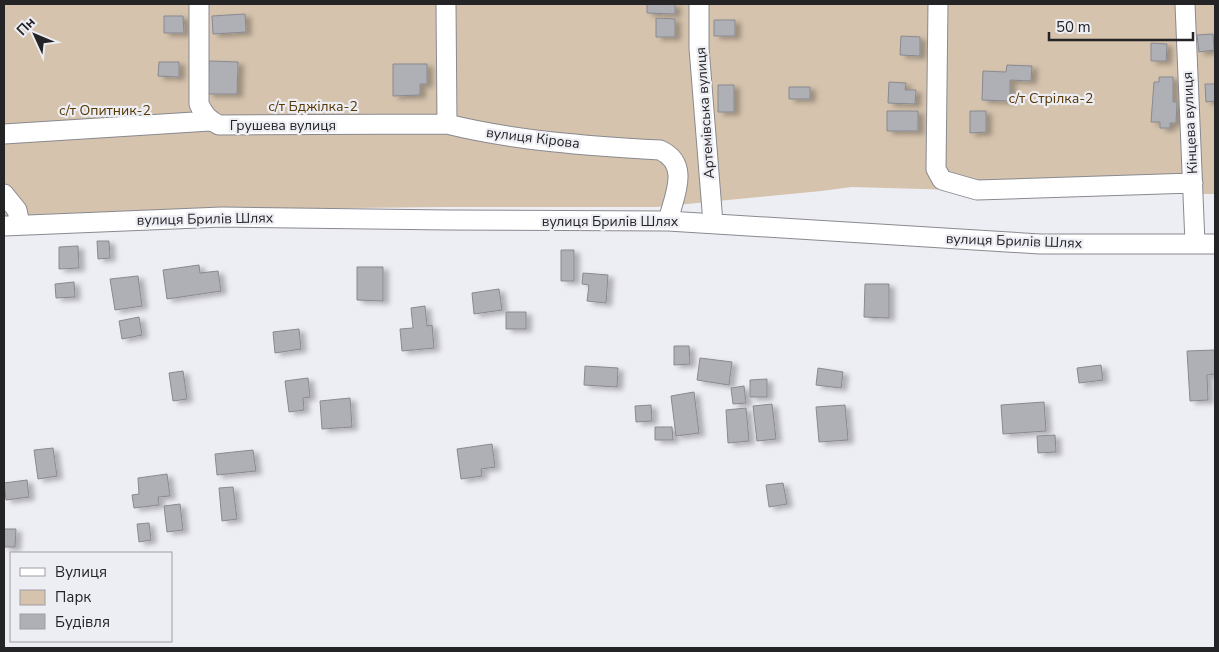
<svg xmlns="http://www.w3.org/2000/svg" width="1219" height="652" font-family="'Nunito Sans',sans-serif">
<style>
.green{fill:#d5c3ad}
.building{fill:#afafb6;stroke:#898990;filter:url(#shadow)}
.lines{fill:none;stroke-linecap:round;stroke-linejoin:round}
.minor-casing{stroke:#898990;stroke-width:21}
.minor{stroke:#fff;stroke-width:19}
.labels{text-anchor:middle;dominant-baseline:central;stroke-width:4.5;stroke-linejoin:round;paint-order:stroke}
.park-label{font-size:14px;fill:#573803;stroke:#ededf4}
.street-label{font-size:14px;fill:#242427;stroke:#ededf4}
</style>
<defs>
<filter id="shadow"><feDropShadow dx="5.5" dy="3" stdDeviation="2.5" flood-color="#0004"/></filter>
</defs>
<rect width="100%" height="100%" fill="#ededf4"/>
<path class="green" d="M 4,4 L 1215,4 L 1215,194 L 1098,194 L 852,187 L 821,191 L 656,207 L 447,207 L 251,209 L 47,214 L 4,218 Z"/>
<path class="building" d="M 647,4 L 675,4 L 675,14 L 647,13 Z
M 245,14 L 246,32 L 213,34 L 212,16 Z
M 164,16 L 183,16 L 184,33 L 164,33 Z
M 656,18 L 675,19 L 675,37 L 656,37 Z
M 714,20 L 735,20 L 735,36 L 714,36 Z
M 1213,34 L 1214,50 L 1199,52 L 1197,35 Z
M 901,36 L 920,37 L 920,56 L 900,55 Z
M 1151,43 L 1167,44 L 1166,61 L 1151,61 Z
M 209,61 L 238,62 L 237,94 L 208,94 Z
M 159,62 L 179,62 L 179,77 L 158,76 Z
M 393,64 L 427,64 L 427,84 L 420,84 L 420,95 L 393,96 Z
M 1007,65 L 1032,66 L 1031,81 L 1010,80 L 1010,101 L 982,100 L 983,71 L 1006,72 Z
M 1159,77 L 1173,77 L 1173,102 L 1177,102 L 1176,123 L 1170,123 L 1170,128 L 1160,128 L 1160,122 L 1151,122 L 1154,82 L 1159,82 Z
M 889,82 L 906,83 L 905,90 L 916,90 L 915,104 L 888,103 Z
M 1205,84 L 1215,84 L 1215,101 L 1206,102 Z
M 718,85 L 734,85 L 734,112 L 718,112 Z
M 789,87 L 810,87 L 810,99 L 789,99 Z
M 887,111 L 918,111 L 918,131 L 887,131 Z
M 970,111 L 986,111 L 986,132 L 970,133 Z
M 97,241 L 109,241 L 110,258 L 98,259 Z
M 78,246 L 79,268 L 59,269 L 59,247 Z
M 561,250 L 574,250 L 574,281 L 561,281 Z
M 199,265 L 200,273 L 218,271 L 221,291 L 167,299 L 163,270 Z
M 357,267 L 383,267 L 383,301 L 357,300 Z
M 583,273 L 608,275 L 606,303 L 587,301 L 589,285 L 582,284 Z
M 138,276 L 142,306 L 115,310 L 110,279 Z
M 74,282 L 75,297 L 56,298 L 55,284 Z
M 865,284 L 889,284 L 889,318 L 864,317 Z
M 499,289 L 502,310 L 474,314 L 472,293 Z
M 425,306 L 427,326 L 432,325 L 434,348 L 402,351 L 400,329 L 413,328 L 411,308 Z
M 506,312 L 526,312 L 526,329 L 506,329 Z
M 139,317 L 142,335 L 122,339 L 119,321 Z
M 299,329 L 301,349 L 275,353 L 273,332 Z
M 674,346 L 689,346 L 690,364 L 674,365 Z
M 1215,350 L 1215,374 L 1207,375 L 1208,400 L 1190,401 L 1187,351 Z
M 700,358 L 732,362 L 729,385 L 697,380 Z
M 1101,365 L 1103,380 L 1079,383 L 1077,368 Z
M 585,366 L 618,368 L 617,387 L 584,385 Z
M 818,368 L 843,372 L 841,388 L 816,385 Z
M 183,371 L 187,399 L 173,401 L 169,373 Z
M 308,378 L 310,397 L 303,398 L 304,410 L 289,412 L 285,381 Z
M 767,379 L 767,397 L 750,397 L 750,380 Z
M 744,386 L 746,403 L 733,404 L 731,388 Z
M 694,392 L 699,433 L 676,436 L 671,396 Z
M 350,398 L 352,427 L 322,429 L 320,401 Z
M 1044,402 L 1046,431 L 1003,434 L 1001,405 Z
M 772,404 L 776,439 L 757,441 L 753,406 Z
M 651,405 L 652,421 L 636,422 L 635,406 Z
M 845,405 L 848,440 L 819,442 L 816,407 Z
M 746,408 L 749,441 L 728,443 L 726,410 Z
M 655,427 L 672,427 L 673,440 L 655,440 Z
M 1055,435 L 1056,452 L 1038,453 L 1037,436 Z
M 492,444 L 495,467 L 481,469 L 482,476 L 461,479 L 457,449 Z
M 53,448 L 57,476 L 38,479 L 34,450 Z
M 253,450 L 256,471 L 217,475 L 215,454 Z
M 167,474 L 170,496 L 158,497 L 159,505 L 134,508 L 132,495 L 139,494 L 138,478 Z
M 27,480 L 29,497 L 6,500 L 4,483 Z
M 783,483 L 787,504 L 769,507 L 766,485 Z
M 233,487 L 237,519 L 222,521 L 219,488 Z
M 180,504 L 183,530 L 167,532 L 164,506 Z
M 149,523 L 151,540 L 139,542 L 137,524 Z
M 4,529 L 16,529 L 15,547 L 4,547 Z"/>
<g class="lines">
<defs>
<path id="minor" d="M 199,4 L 199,104 C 204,115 209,120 219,125 L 447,124
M 446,4 L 447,124 C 516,141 589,146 660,150 C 691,164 674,196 668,221
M 699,4 L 699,48 L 713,223
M 938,4 L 936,169 L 942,180 L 977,190 L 1193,183
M 1185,4 L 1195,243
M 4,134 L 210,121
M 4,194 L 17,210 L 20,224
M 4,226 L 222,217 L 448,220 L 668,221 L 1040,244 L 1215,244"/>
</defs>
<use href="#minor" class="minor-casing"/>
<use href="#minor" class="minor"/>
</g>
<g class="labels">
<g class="park-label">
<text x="1051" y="98">с/т Стрілка-2</text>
<text x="313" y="106">с/т Бджілка-2</text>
<text x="105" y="110">с/т Опитник-2</text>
</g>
<g class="street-label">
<text transform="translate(705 113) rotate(-94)">Артемівська вулиця</text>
<text transform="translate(1190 123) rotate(-93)">Кінцева вулиця</text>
<text x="283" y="125">Грушева вулиця</text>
<text transform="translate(533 138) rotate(7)">вулиця Кірова</text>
<text transform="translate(205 219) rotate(-1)">вулиця Брилів Шлях</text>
<text x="610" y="221">вулиця Брилів Шлях</text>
<text transform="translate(1014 241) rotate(2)">вулиця Брилів Шлях</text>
</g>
</g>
<rect width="1219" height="652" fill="none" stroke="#242427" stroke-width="10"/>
<rect x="10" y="552" width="162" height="90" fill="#ededf4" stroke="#9d9da2"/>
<rect x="20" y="568" width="25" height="8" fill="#ffffff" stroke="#9d9da2"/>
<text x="55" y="577" font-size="15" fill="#242427">Вулиця</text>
<rect x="20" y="590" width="25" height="15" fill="#d5c3ad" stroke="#9d9da2"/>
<text x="55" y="602" font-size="15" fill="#242427">Парк</text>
<rect x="20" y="614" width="25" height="15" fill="#afafb6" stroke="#9d9da2"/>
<text x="55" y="627" font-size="15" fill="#242427">Будівля</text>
<g transform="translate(35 35) rotate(314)" stroke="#ededf4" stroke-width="4" paint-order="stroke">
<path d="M0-4L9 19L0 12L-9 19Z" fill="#242427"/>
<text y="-8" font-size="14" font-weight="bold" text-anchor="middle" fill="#242427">Пн</text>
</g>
<path d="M1049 32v8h144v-8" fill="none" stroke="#242427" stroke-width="2.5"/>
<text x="1056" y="32" font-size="15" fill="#242427" stroke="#ededf4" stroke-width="4" paint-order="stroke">50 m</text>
</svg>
